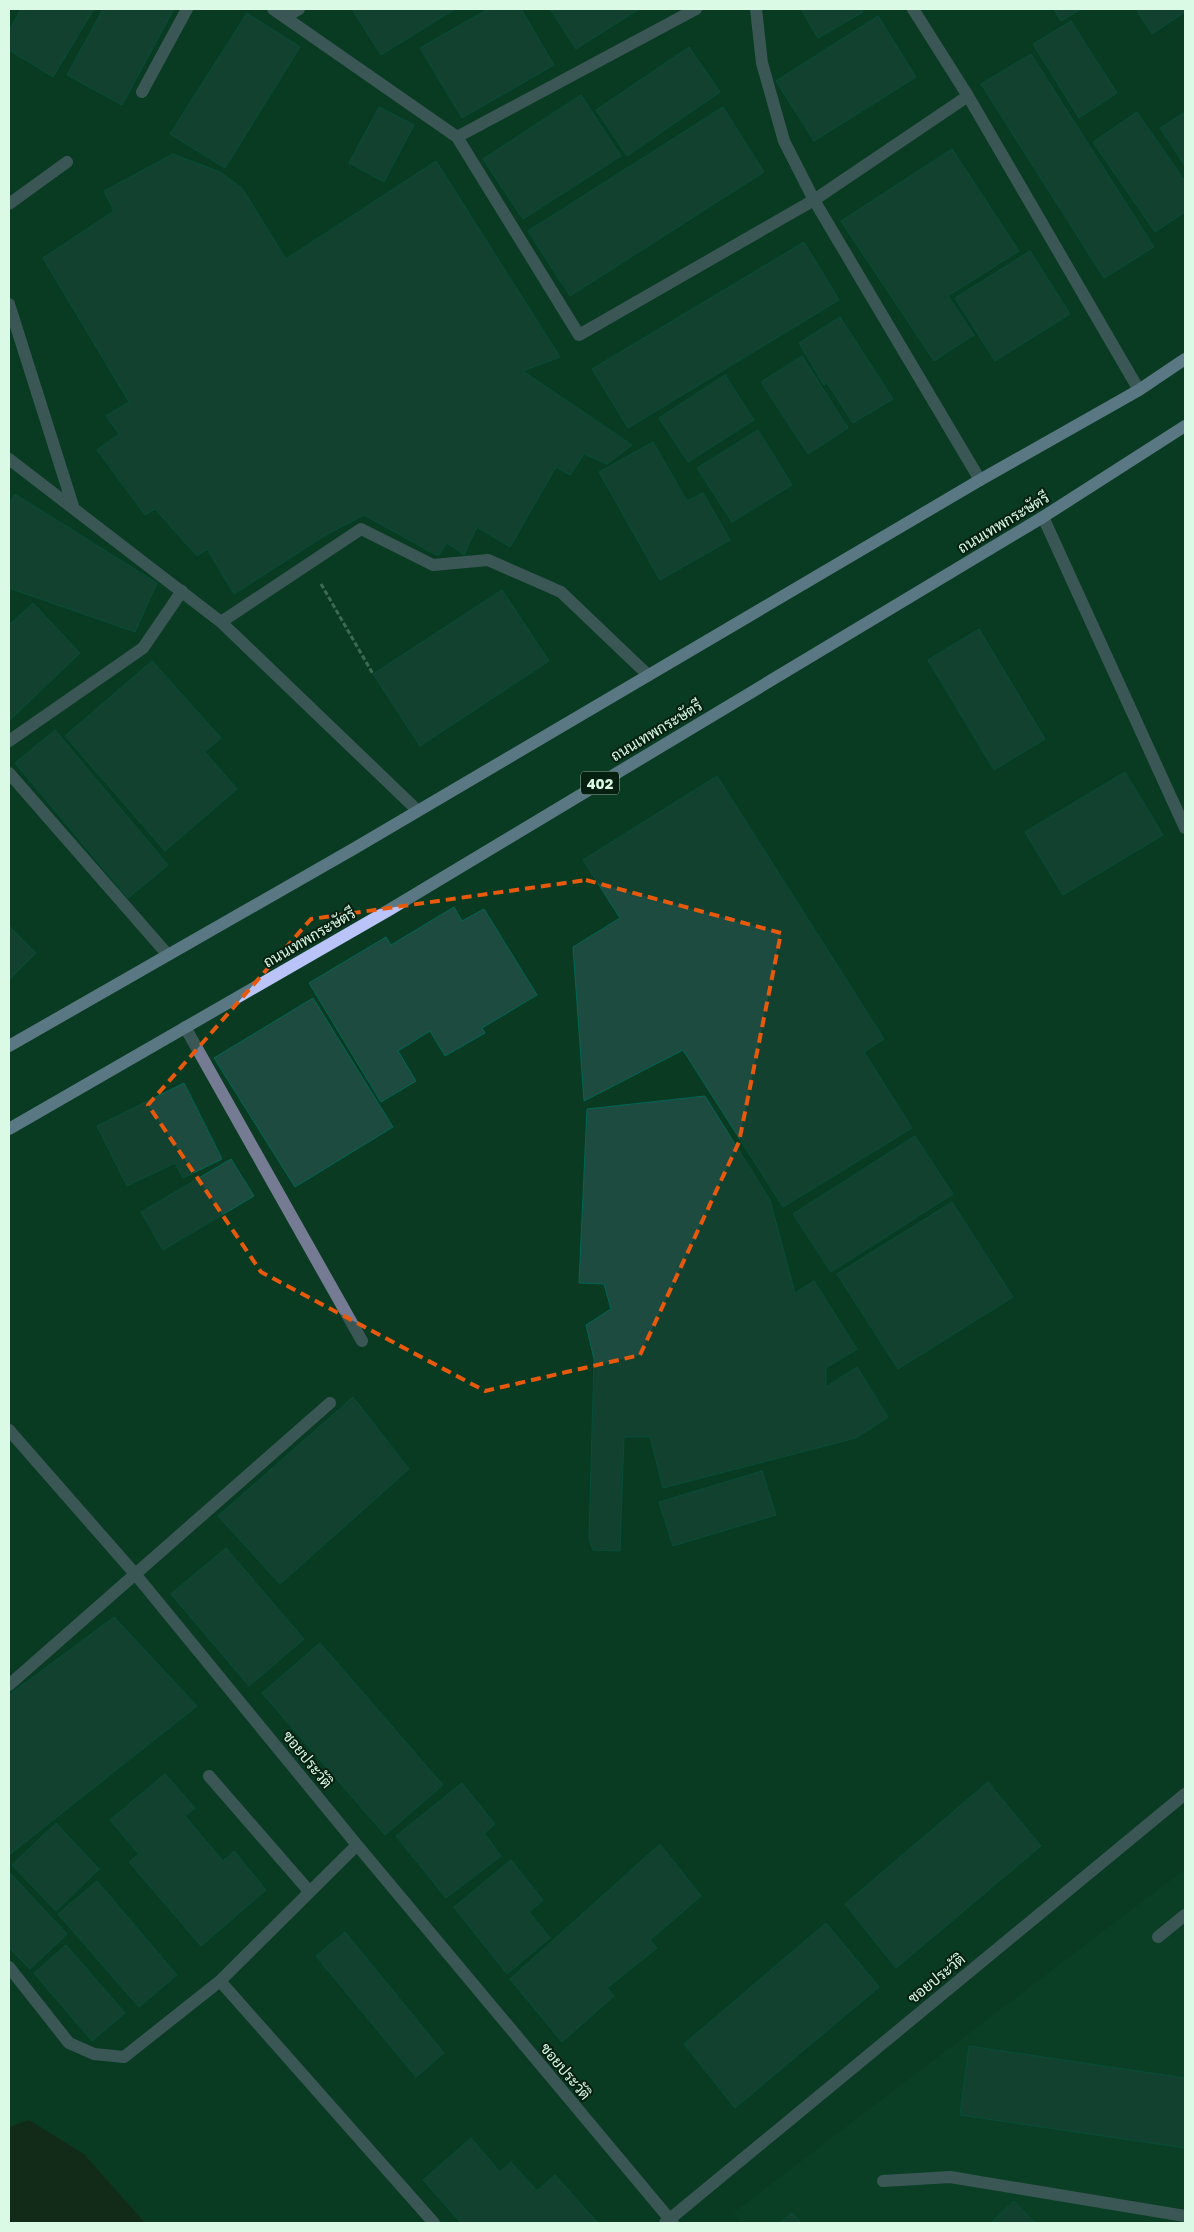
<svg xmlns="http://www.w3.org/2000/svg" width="1194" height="2232" font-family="'Golos Text',Sarabun,sans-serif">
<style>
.built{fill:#0c4528}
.water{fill:#1e1a0c}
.building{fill:#1d4b40;stroke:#065}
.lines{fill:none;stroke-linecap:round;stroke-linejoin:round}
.path{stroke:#7ca38c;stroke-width:3;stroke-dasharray:5 2.5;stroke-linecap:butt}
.minor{stroke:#767b94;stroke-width:12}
.major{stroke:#bac4f8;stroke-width:12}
.marked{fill:none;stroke:#e8590c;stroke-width:4;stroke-dasharray:10 6;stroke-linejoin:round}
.labels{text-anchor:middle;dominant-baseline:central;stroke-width:4;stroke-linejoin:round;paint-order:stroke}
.shield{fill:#051f10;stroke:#9bb8a5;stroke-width:1}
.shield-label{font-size:14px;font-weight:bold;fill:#dbfae5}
.street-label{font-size:15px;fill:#dbfae5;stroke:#051f10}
</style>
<rect width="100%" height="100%" fill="#0a3b22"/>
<path class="built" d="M 1185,1869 L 1185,2223 L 740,2223 L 734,2212 Z"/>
<path class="water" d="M 29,2120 L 84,2154 L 145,2223 L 9,2223 L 9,2127 Z"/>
<path class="building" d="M 21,9 L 94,9 L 53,77 L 9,50 L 9,30 Z
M 103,9 L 174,9 L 122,105 L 67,75 Z
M 352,9 L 455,9 L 381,55 Z
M 488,9 L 521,9 L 554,65 L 462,118 L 420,48 Z
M 550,9 L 639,9 L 576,49 Z
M 801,9 L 861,9 L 863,12 L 818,38 Z
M 1054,9 L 1081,9 L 1061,21 Z
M 1136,9 L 1185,9 L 1185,12 L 1152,34 Z
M 247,13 L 300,47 L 225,168 L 170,134 Z
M 878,16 L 916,77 L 814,141 L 776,81 Z
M 1071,21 L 1117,93 L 1079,118 L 1033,44 Z
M 689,47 L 720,92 L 627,156 L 596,110 Z
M 1031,54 L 1154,247 L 1104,278 L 981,84 Z
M 581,95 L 621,156 L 523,219 L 483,159 Z
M 379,107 L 414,125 L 384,182 L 349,163 Z
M 723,107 L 764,172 L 570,296 L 528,231 Z
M 1137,112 L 1185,181 L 1185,212 L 1155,232 L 1093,142 Z
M 1185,112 L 1185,166 L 1160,128 Z
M 952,149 L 1019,251 L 948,296 L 974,335 L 934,361 L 841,221 Z
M 173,154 L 220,172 L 242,188 L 286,259 L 436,161 L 560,357 L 523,371 L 632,445 L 607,464 L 584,454 L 570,475 L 556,467 L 510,547 L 477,527 L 464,555 L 447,543 L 438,556 L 364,515 L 326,535 L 234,594 L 207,549 L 197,556 L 155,509 L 145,515 L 97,450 L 119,434 L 106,416 L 129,402 L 43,258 L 114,211 L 104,191 Z
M 804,242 L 839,300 L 628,428 L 592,369 Z
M 1030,251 L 1070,314 L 995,361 L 955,298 Z
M 840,317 L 893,399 L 853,423 L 827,383 L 824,385 L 799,343 Z
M 802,356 L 848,428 L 808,454 L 761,382 Z
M 725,375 L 754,420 L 688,462 L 659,418 Z
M 758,430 L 792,485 L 732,522 L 697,468 Z
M 653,442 L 687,501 L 703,493 L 730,540 L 660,580 L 599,472 Z
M 15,494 L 157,583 L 135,632 L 9,588 L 9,504 Z
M 502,590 L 549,661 L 420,746 L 373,674 Z
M 33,603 L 80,653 L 9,721 L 9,625 Z
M 979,629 L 1045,739 L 994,770 L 928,660 Z
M 152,661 L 221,738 L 205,752 L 237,789 L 165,851 L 65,736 Z
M 55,730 L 168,865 L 128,898 L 15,763 Z
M 1125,772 L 1163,835 L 1063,895 L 1025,832 Z
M 717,776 L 884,1039 L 864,1052 L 912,1128 L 783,1207 L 683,1050 L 584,1101 L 573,947 L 620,918 L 583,860 Z
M 454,907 L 462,921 L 484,909 L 537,995 L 482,1028 L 485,1033 L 445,1056 L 430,1031 L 398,1051 L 416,1081 L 381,1102 L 309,983 L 386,937 L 391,945 Z
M 9,926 L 36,953 L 9,980 Z
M 313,998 L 393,1127 L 295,1187 L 214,1058 Z
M 184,1083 L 222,1159 L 183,1178 L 175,1163 L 127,1186 L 97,1126 Z
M 705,1096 L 770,1200 L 795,1293 L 814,1281 L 857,1349 L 826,1368 L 826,1387 L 857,1367 L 888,1417 L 856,1438 L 663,1488 L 650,1437 L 624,1437 L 620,1551 L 593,1550 L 589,1538 L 594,1359 L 586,1325 L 611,1309 L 604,1284 L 579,1283 L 587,1109 Z
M 915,1136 L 953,1194 L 831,1272 L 793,1214 Z
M 231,1159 L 254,1196 L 163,1250 L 141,1212 Z
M 952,1202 L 1013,1297 L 898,1369 L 837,1274 Z
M 353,1397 L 409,1469 L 280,1584 L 218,1516 Z
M 762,1471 L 776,1515 L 673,1546 L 659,1502 Z
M 226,1548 L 304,1639 L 249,1686 L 171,1594 Z
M 114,1617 L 197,1706 L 9,1855 L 9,1695 Z
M 320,1643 L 443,1785 L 385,1835 L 262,1693 Z
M 165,1774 L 195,1808 L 185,1816 L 223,1861 L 234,1851 L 266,1890 L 201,1946 L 129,1862 L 139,1854 L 110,1820 Z
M 988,1782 L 1041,1846 L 896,1968 L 845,1904 Z
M 462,1783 L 495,1824 L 484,1833 L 501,1856 L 446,1898 L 396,1836 Z
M 56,1823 L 99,1869 L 56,1911 L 12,1865 Z
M 660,1844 L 701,1896 L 650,1940 L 657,1948 L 607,1988 L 614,1996 L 562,2042 L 510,1979 Z
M 511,1860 L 543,1900 L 529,1912 L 550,1938 L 507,1974 L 454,1907 Z
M 9,1872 L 67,1934 L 30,1969 L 9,1948 Z
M 97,1881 L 177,1975 L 139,2007 L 58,1914 Z
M 826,1923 L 879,1987 L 735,2108 L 684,2044 Z
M 345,1932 L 444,2053 L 416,2077 L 316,1956 Z
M 66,1945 L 125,2013 L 92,2041 L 34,1973 Z
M 969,2046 L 1185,2078 L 1185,2148 L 960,2115 Z
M 471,2138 L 500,2172 L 511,2162 L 537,2191 L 555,2175 L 598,2223 L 461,2223 L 423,2180 Z
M 1014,2201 L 1035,2223 L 991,2223 Z
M 792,2213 L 801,2223 L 780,2223 Z"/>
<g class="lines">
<path class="path" d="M 321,584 L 373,674"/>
<path class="minor" d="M 273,9 L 457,137 L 579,335 L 814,200 L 968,96
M 756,9 L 762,63 L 784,141 L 814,200 L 980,480
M 913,9 L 968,96 L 1139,390
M 285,17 L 299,9
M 142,92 L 187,9
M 457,137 L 696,9
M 9,204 L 67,162
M 9,304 L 73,506
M 9,459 L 221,622 L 417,810
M 1043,517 L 1185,828
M 221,622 L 361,529 L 433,565 L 488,560 L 561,592 L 648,675
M 9,741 L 143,648 L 182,591
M 9,773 L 168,955
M 185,1027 L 362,1341
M 9,1430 L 136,1575 L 357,1845 L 673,2223
M 9,1685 L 330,1403
M 209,1776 L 309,1891
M 1158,1937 L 1185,1915
M 9,1967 L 69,2043 L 94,2054 L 124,2057 L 220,1981 L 357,1845
M 220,1981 L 434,2223
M 883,2181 L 950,2177 L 1185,2216
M 665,2223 L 1185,1794"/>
<path class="major" d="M 9,1046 L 355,848 L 980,480 L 1139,390 L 1185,359
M 9,1129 L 389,910 L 1043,517 L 1185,426"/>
</g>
<path d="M0 0H1194V2232H0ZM 586,880 L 781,933 L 739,1142 L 640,1355 L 485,1391 L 261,1272 L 148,1105 L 311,919 Z" fill="#0a3b22" fill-opacity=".55" fill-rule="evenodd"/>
<path class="marked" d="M 586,880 L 781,933 L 739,1142 L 640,1355 L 485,1391 L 261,1272 L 148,1105 L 311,919 Z"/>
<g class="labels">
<rect class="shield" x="581" y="771.5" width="38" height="23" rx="4"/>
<g class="shield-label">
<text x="600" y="783">402</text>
</g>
<g class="street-label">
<text transform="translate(1003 522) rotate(-31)">ถนนเทพกระษัตรี</text>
<text transform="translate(656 730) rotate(-31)">ถนนเทพกระษัตรี</text>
<text transform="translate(309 937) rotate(-30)">ถนนเทพกระษัตรี</text>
<text transform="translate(308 1759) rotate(51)">ซอยประวัติ</text>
<text transform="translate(936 1978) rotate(-39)">ซอยประวัติ</text>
<text transform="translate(566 2071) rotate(50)">ซอยประวัติ</text>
</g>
</g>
<rect width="1194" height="2232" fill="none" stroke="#dbfae5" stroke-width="20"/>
</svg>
